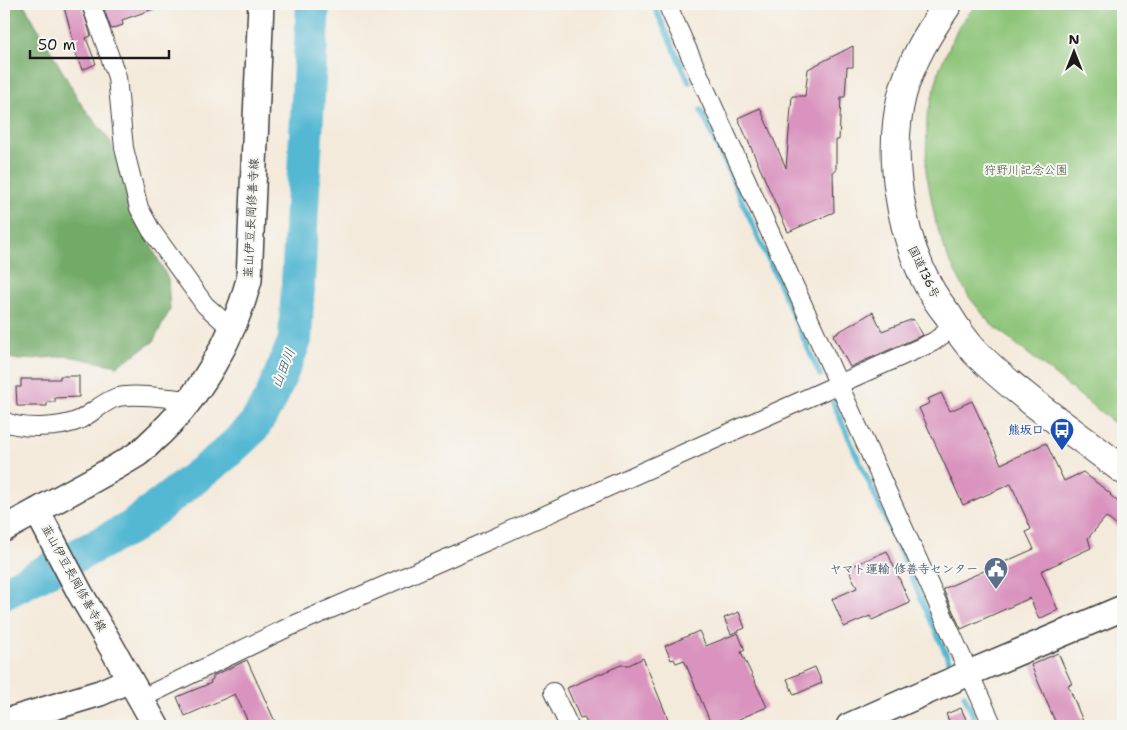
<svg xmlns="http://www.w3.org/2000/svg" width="1127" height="730" font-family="'Shantell Sans','Klee One',sans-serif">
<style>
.green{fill:#8dc478;stroke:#54704a}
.forest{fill:#72aa68;stroke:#476342}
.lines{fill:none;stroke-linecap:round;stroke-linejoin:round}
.stream{stroke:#54b8d3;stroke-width:5.5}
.river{stroke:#54b8d3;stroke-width:34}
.building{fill:#d993be}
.street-casing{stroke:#3c3b39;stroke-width:20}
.secondary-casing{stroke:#3c3b39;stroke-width:28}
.highway-casing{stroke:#3c3b39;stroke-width:30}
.street{stroke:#fff;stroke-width:18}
.secondary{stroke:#fff;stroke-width:25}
.highway{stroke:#fff;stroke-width:28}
.labels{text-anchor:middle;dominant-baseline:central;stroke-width:4;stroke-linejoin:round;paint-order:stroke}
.park-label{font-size:12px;fill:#44573c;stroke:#f6f6f2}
.street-label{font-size:12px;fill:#1c1c1c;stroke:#f6f6f2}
.transit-label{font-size:12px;font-weight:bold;fill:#164399;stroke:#f6f6f2;text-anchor:end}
.service-label{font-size:12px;font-weight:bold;fill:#4e5e75;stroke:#f6f6f2;text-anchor:end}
.water-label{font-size:14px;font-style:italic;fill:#325a65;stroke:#f6f6f2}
</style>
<rect width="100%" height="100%" fill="#f6f6f2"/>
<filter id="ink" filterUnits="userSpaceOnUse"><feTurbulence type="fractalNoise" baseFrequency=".02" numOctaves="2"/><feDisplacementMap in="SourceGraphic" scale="10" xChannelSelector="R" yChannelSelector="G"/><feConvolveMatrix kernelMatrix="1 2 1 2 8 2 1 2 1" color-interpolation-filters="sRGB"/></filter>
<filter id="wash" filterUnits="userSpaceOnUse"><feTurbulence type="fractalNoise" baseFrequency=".0096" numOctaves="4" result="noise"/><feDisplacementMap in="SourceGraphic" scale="20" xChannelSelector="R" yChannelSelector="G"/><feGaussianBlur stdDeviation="1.12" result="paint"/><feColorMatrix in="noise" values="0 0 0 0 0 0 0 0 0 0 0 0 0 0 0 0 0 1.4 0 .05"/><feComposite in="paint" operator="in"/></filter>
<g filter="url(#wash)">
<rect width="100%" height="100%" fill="#f4eadb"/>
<path class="green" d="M 977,4 L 1123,4 L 1123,430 L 990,323 L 969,297 L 948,258 L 936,224 L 926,171 L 927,117 L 940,67 L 960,24 Z"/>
<path class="forest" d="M 4,4 L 24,4 L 81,104 L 111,142 L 129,202 L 168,279 L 170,310 L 153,342 L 117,366 L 68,356 L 19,360 L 4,357 Z"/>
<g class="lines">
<path class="stream" d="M 653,4 L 689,82
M 701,110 L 820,375
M 831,398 L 951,665
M 964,695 L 978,726"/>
<path class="river" d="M 4,593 L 132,527 L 224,455 L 253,428 L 271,398 L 295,340 L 313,4"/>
</g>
<g id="blocks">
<path class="building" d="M 63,4 L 81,4 L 91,36 L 86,38 L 96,64 L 82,70 L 73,47 L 75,46 Z
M 102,4 L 162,4 L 162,6 L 122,20 L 123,25 L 111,29 Z
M 853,46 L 853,67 L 847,67 L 845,97 L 841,97 L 839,140 L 836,140 L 836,171 L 833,171 L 834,212 L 788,232 L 738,118 L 760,108 L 786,168 L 792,96 L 805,96 L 808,69 Z
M 873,312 L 882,331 L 913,319 L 923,335 L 850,367 L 833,335 Z
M 60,376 L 79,376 L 79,397 L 55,398 L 55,402 L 47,402 L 47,406 L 17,406 L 16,387 L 21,387 L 21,379 L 60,379 Z
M 941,393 L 950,411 L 972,401 L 1001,464 L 1046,443 L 1064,481 L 1083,472 L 1111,494 L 1110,495 L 1123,506 L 1123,531 L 1106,517 L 1088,538 L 1091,548 L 1041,571 L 1058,610 L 1039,619 L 1030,598 L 961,629 L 943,589 L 1034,549 L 1026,532 L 1031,529 L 1011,484 L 963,505 L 919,408 L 930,403 L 928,399 Z
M 887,551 L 910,603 L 872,620 L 870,616 L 844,627 L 832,599 L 857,588 L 848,568 Z
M 739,612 L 745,628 L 731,634 L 724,618 Z
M 699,631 L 706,646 L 738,633 L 745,650 L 741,652 L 767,707 L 723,726 L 712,726 L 684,660 L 676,663 L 674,659 L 671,660 L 665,646 Z
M 1058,653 L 1072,684 L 1068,685 L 1085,726 L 1057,726 L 1031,665 Z
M 643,658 L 671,726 L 588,726 L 584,717 L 580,718 L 567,688 L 621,665 L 629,665 Z
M 247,660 L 277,726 L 250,726 L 235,694 L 185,716 L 177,697 L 211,683 L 210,681 L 213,679 L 213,676 Z
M 815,667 L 822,683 L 794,695 L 787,679 Z
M 961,708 L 969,726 L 951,726 L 946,714 Z"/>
</g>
</g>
<g filter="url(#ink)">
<use href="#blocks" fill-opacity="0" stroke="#3c3b39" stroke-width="1"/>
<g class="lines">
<defs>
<path id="street" d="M 91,4 L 117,77 L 124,148 L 139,208 L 151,230 L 205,305 L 233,330
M 667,4 L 993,726
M 4,421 C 21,430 61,428 79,420 C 91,414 102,403 115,398 C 132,392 172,399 191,400
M 553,692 L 569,726
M 140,699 L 289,627 L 485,542 L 933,342 L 955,326"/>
<path id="secondary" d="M 4,529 L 37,511
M 4,722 L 100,693 L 129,680
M 156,726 L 111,646 L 80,593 L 37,511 C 70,492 104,475 136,455 C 142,451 148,445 153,440 C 198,400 234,338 249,280 L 261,4
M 849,726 L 969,673 L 1123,608"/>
<path id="highway" d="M 948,4 C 929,32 911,61 902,95 C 887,155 900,233 929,287 C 934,297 941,306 948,315 C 956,328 965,341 975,352 C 1019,396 1074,432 1123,470"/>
</defs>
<use href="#street" class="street-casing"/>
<use href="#secondary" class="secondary-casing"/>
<use href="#highway" class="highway-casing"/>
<use href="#street" class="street"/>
<use href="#secondary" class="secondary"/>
<use href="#highway" class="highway"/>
</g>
</g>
<defs>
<symbol id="bus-pin" viewBox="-11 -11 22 30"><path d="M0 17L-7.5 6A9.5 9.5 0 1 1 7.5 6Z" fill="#1a4fb4" stroke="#f6f6f2"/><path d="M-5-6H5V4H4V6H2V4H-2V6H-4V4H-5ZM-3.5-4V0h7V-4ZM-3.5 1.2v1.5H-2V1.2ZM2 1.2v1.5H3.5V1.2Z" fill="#fff"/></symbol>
<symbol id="civic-pin" viewBox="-11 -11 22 30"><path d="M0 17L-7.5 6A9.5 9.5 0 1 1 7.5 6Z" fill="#5c6f8a" stroke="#f6f6f2"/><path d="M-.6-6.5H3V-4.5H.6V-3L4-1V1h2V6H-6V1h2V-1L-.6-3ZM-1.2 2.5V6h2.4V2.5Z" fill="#fff"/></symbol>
</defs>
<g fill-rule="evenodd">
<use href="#bus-pin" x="1048" y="416" width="28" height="38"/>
<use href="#civic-pin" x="982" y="555" width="28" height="38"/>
</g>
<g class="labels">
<g class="park-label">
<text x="1026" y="170">狩野川記念公園</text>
</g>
<g class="street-label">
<text transform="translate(251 218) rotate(-87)">韮山伊豆長岡修善寺線</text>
<text transform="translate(924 272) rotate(64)">国道136号</text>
<text transform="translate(74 578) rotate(61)">韮山伊豆長岡修善寺線</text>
</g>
<g class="transit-label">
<text x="1044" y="430">熊坂口</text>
</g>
<g class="service-label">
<text x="978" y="569">ヤマト運輸 修善寺センター</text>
</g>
<g class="water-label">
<text transform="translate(283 368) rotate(-68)">山田川</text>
</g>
</g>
<rect width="1127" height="730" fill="none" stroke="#f6f6f2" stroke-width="20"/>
<g transform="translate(1074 52)" stroke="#f6f6f2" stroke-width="4" paint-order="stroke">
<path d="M0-4L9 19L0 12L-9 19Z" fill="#1c1c1c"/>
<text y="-8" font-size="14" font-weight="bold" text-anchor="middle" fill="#1c1c1c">N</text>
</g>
<path d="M30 50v8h139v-8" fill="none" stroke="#1c1c1c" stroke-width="2.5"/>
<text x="38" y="50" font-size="15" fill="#1c1c1c" stroke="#f6f6f2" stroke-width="4" paint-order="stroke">50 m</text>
</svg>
